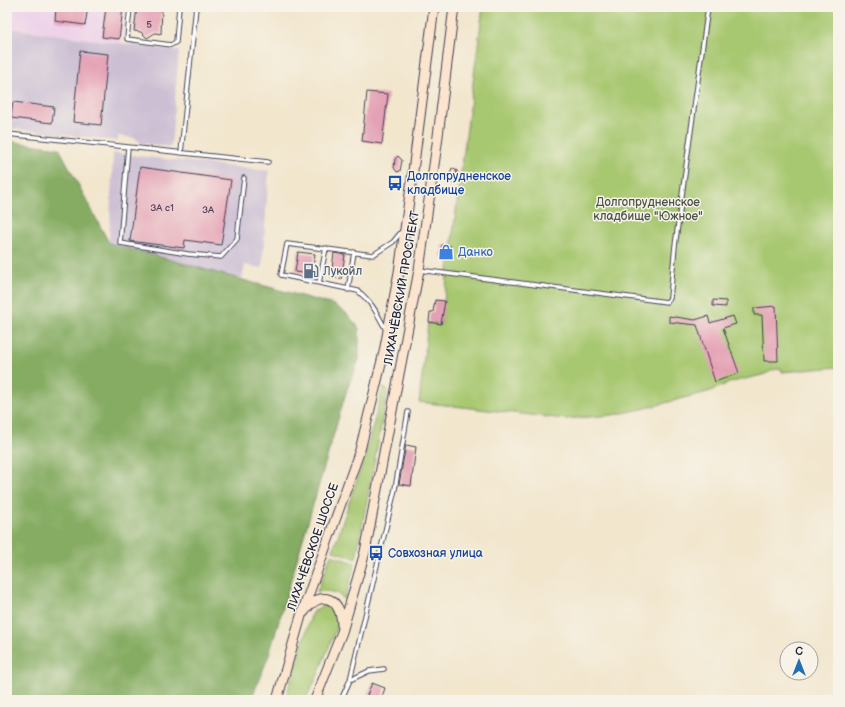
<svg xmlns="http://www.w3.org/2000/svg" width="845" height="707" font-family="'Balsamiq Sans',sans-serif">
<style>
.built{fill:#edd1e9}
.industrial{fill:#ccbfd4}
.green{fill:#a7c76f;stroke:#647455}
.forest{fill:#85ac62;stroke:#54674e}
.building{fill:#e4a0b4}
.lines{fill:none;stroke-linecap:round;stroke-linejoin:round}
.lane-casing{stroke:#413f51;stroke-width:5.5}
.secondary-casing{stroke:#413f51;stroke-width:11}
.lane{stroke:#fff;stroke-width:3.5}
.secondary{stroke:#fbe5cf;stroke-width:9}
.labels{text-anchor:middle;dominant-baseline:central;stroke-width:3;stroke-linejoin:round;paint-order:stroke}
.number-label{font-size:10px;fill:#524259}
.transit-label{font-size:12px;fill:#164399;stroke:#f7f3e8;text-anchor:start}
.park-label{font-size:12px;fill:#4a544b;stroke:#f7f3e8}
.shop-label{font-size:12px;fill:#366cbe;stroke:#f7f3e8;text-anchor:start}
.service-label{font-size:12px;fill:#4e5e75;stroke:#f7f3e8;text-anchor:start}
.street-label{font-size:12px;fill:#22223b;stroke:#f7f3e8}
</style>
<rect width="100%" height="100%" fill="#f7f3e8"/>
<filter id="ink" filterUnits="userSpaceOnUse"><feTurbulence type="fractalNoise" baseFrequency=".025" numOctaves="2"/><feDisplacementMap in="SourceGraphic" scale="8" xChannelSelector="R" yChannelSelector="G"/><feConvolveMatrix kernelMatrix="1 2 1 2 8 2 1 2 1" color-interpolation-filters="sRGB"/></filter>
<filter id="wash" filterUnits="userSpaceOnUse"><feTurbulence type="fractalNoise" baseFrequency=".012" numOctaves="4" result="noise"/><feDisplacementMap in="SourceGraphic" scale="16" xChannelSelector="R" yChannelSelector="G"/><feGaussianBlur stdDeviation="0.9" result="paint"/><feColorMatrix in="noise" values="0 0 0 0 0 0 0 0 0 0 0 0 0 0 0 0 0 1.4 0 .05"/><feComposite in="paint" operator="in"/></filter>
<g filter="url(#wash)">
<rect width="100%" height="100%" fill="#f2e6cd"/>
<path class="built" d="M 7,7 L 126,7 L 121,43 L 7,28 Z"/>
<path class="industrial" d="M 7,28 L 179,51 L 171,147 L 141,143 L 135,138 L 118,136 L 118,141 L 7,128 Z
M 113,153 L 269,171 L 262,268 L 245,265 L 242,279 L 109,243 Z"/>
<path class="green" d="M 483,7 L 838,7 L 838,367 L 782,372 L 782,369 C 772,368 767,375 758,376 C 745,379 723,383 711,391 L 642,409 L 612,415 L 565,419 L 419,402 L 428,323 L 441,324 Z
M 383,388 L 388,390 L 356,558 L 333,551 L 366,452 Z
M 331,555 L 355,563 L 345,600 C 337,591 328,590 317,592 Z
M 324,605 L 329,606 L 336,611 L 338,624 L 316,679 L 305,700 L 285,700 L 311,616 L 315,610 Z"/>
<path class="forest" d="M 7,141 L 59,148 L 109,243 L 334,305 L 346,313 L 359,328 L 359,360 L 347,389 L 269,655 L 251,700 L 7,700 Z"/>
<g id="blocks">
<path class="building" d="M 56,7 L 88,7 L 85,25 L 55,21 Z
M 106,7 L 123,8 L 119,39 L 102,37 Z
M 137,7 L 162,7 L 161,34 L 155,33 L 147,38 L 141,32 L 134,31 Z
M 80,51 L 108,54 L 101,125 L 73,122 Z
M 367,92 L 388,94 L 382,144 L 362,141 Z
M 13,102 L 54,107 L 52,123 L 11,118 Z
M 398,156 L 402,160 L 400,171 L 397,172 L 394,168 L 395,159 Z
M 140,167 L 231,180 L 221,245 L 185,240 L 184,248 L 130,241 Z
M 452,168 L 457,171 L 455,182 L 452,183 L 449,179 Z
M 442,245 L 451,246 L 449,258 L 441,257 Z
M 298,252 L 315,254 L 312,274 L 295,272 Z
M 334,253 L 345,255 L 341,279 L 331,277 Z
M 435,300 L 445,301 L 441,324 L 429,322 L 430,312 L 433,312 Z
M 713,300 L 726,301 L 726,307 L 713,306 Z
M 776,306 L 778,361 L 764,361 L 762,315 L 754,315 L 754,308 Z
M 669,316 L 695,320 L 708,316 L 710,323 L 733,316 L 736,324 L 723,328 L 739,373 L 715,382 L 697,325 L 669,322 Z
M 406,445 L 416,447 L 411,486 L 399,484 Z
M 372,683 L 385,688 L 381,700 L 367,695 Z"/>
</g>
</g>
<g filter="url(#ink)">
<use href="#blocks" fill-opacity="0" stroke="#413f51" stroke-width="1"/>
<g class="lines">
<defs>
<path id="lane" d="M 130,7 L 127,39 L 171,45 L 176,42 L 179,7
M 7,134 L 268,162
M 128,147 L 120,243 L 188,254 L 221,257 L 237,239 L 244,178
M 181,153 L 196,7
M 419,270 L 667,302 L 670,298 L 675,246 L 708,7
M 319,283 L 326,248
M 348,290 L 354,252
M 386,330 C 378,315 372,302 358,291 L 281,275 L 287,244 L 373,255 L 393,242 L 402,231
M 350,680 L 395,489 L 408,412
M 341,700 L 350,680 L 369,671 L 384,669"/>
<path id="secondary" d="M 304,612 C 321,588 341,598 342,625
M 277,700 L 301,616 L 360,450 L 384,352 L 399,272 L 412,179 L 434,7
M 315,700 L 342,632 L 365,552 L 419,270 L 437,144 L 454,7"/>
</defs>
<use href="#lane" class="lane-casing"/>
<use href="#secondary" class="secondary-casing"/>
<use href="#lane" class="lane"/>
<use href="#secondary" class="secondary"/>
</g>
</g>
<defs>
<symbol id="bus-bare" viewBox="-9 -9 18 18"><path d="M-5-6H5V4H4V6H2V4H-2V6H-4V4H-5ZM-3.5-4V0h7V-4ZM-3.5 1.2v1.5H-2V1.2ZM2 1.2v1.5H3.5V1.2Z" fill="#1a4fb4" stroke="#f7f3e8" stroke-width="2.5" paint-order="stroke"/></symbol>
<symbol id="shop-bare" viewBox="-9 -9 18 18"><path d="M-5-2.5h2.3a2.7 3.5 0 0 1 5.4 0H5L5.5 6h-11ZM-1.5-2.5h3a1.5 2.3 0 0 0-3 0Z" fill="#3f7fe0" stroke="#f7f3e8" stroke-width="2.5" paint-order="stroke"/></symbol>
<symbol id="fuel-bare" viewBox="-9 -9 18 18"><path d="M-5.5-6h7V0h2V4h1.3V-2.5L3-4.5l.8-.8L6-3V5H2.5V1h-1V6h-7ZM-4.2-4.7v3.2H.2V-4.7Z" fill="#5c6f8a" stroke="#f7f3e8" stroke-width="2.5" paint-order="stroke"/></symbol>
</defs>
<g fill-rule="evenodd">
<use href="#bus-bare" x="384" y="172" width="22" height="22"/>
<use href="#shop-bare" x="435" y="241" width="22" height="22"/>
<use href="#fuel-bare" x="300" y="260" width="22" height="22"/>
<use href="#bus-bare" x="365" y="542" width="22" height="22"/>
</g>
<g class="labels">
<g class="number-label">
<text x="149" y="25">5</text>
<text x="162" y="208">3А с1</text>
<text x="208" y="210">3А</text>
</g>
<g class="transit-label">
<text x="407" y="176">Долгопрудненское<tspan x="407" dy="14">кладбище</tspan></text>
<text x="388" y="553">Совхозная улица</text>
</g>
<g class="park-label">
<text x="648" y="202">Долгопрудненское<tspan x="648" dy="14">кладбище "Южное"</tspan></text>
</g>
<g class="shop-label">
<text x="458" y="252">Данко</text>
</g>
<g class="service-label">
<text x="323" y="271">Лукойл</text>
</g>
<g class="street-label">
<text transform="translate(402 288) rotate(-80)">ЛИХАЧЁВСКИЙ ПРОСПЕКТ</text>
<text transform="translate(313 547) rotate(-71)">ЛИХАЧЁВСКОЕ ШОССЕ</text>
</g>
</g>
<rect width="845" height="707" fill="none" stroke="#f7f3e8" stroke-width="24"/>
<g transform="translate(799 661)"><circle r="19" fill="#f7f3e8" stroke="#a29fa3"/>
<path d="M0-3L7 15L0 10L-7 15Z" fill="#1f6fb2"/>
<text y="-6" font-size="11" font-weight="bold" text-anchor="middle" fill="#22223b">С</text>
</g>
</svg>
